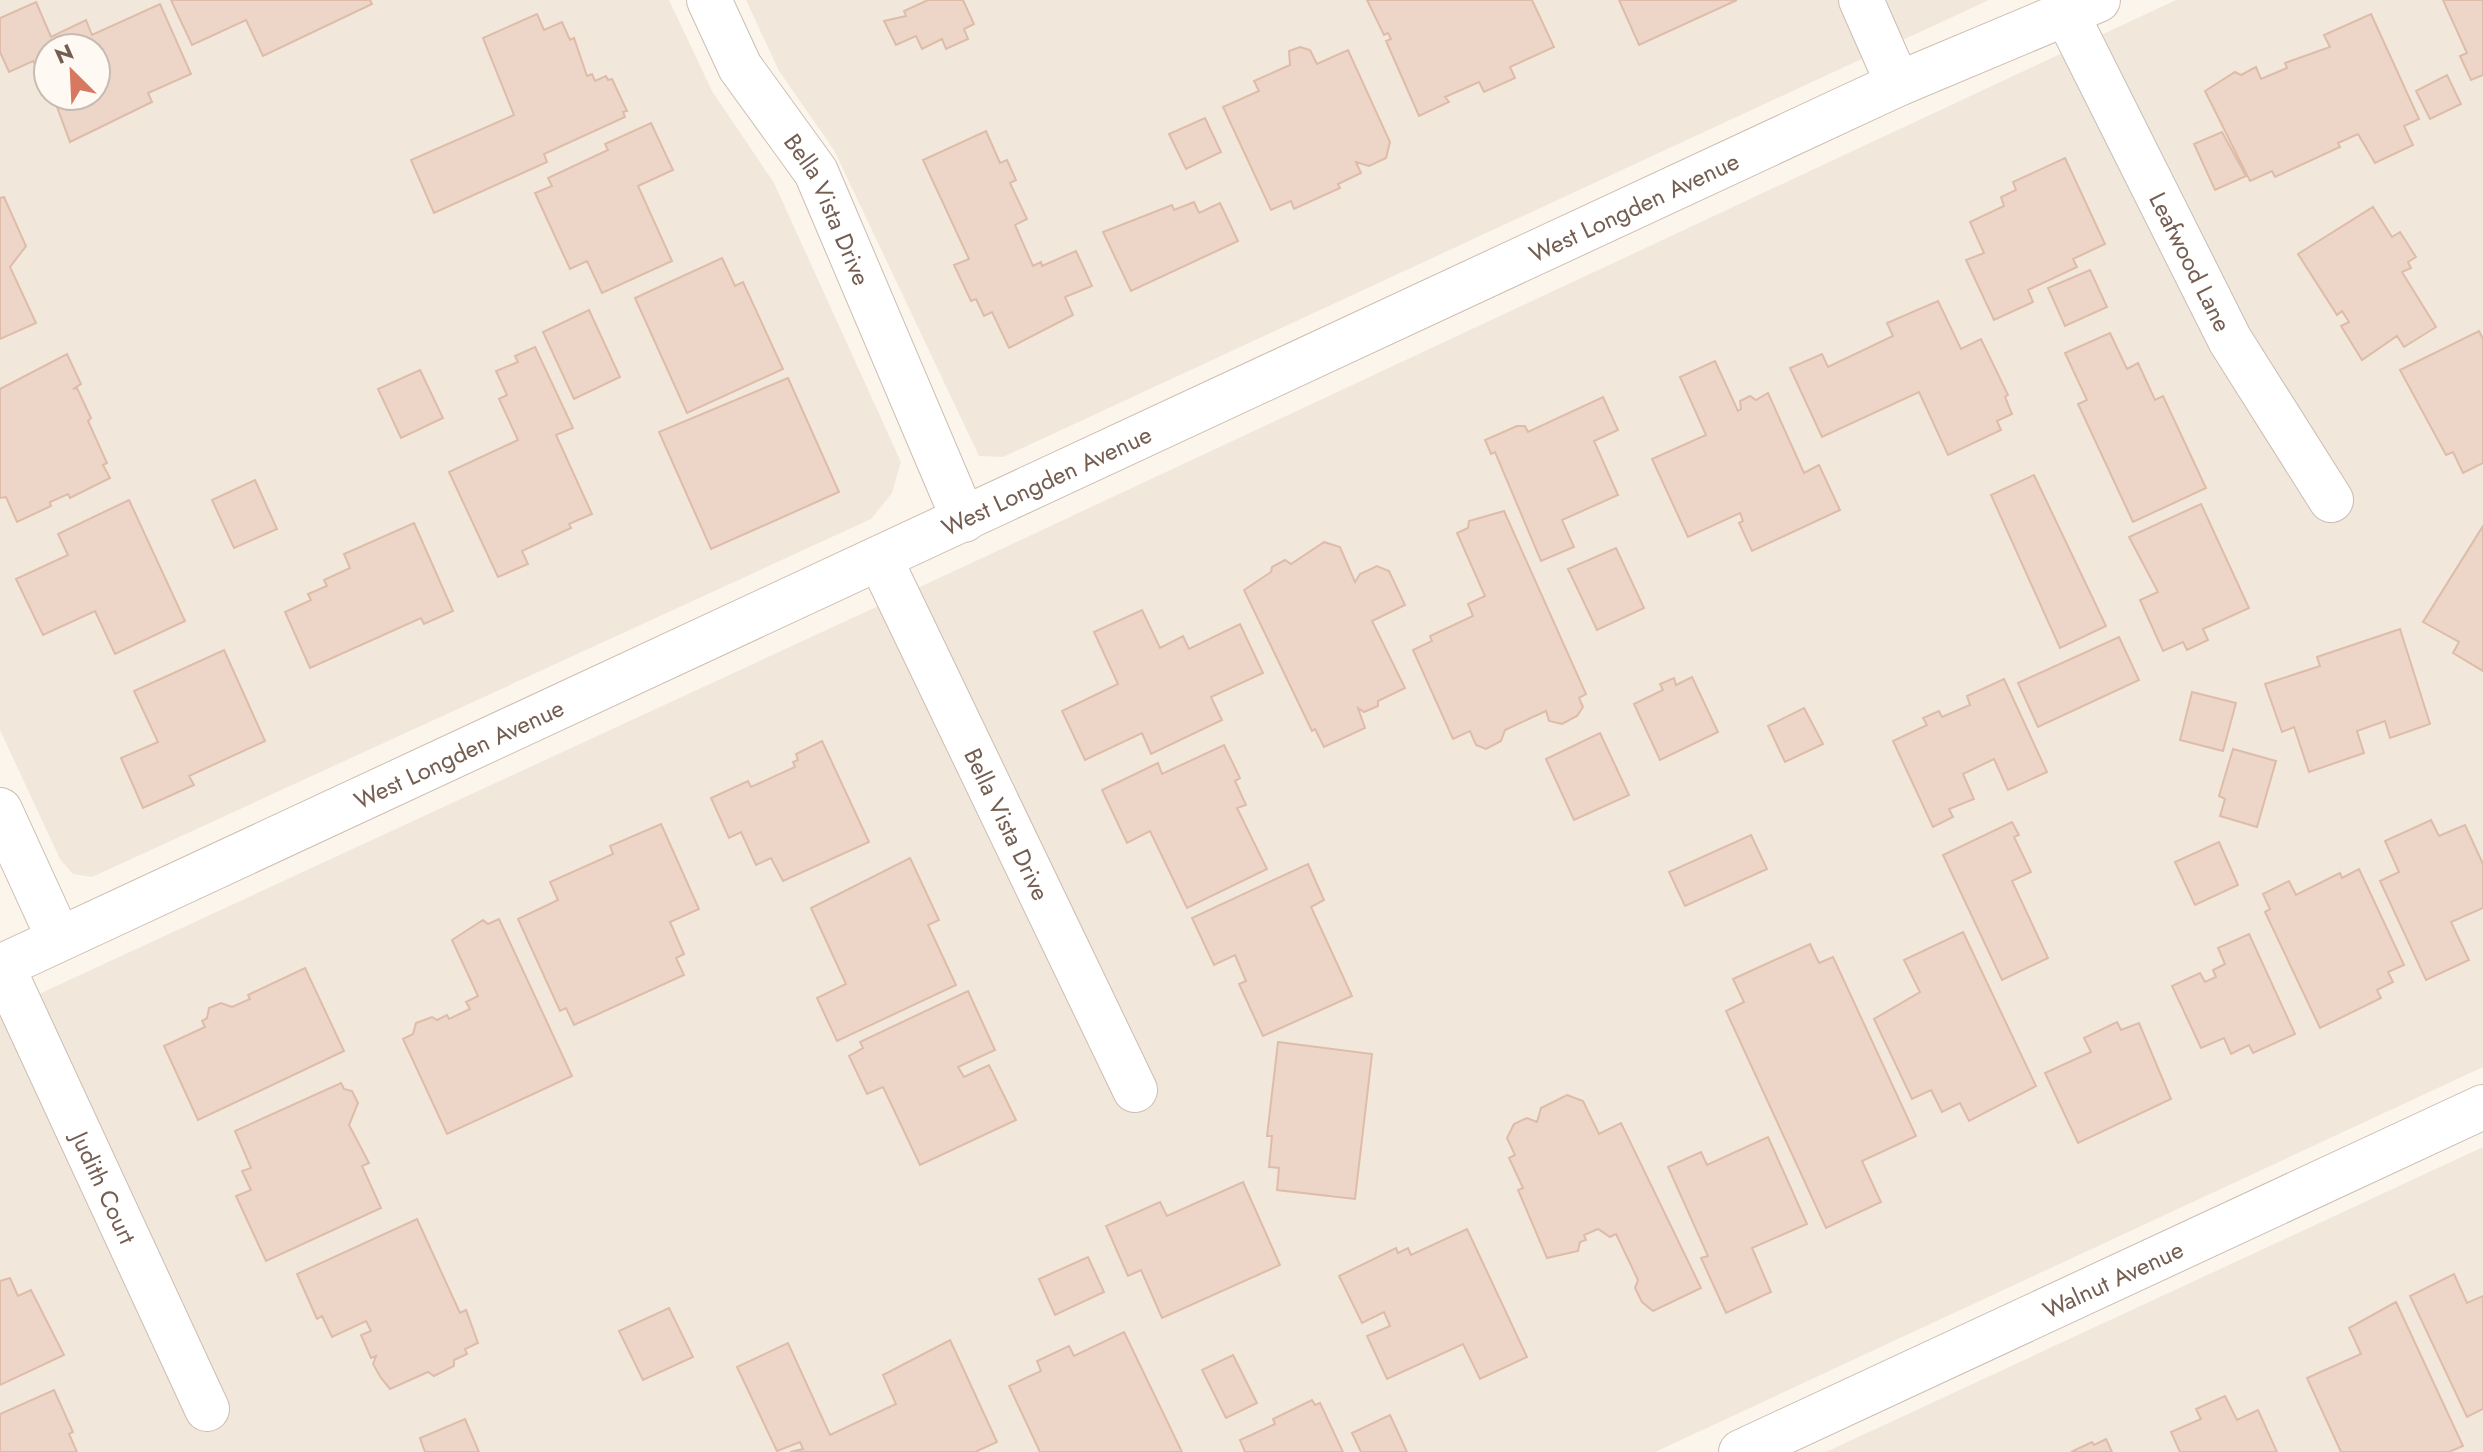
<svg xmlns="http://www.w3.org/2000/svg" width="2483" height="1452" font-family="Jost,sans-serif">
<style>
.residential{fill:#f2e7db;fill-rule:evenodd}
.building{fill:#edd5c7;stroke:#debca9;stroke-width:2}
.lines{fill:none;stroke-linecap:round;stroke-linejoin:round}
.street-casing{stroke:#ccbdb3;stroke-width:46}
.secondary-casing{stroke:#cfbeb1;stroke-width:46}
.street{stroke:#fff;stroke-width:44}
.secondary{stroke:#fff;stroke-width:44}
.labels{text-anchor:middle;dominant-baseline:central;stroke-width:7;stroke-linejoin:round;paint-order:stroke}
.street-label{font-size:24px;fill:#745d51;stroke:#fef9f3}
</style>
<rect width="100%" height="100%" fill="#fbf5ec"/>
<path class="residential" d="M 0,0 L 669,0 L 712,91 L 774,183 L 901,462 L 892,493 L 871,519 L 92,877 L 73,874 L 60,859 L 0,730 ZM 48,48 L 96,48 L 96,96 L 48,96 Z
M 746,0 L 1989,0 L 1003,457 L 979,456 L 834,150 L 779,71 Z
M 2176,0 L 2483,0 L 2483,1067 L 1655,1452 L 0,1452 L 0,1012 L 965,566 Z
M 2483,1147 L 2483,1452 L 1826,1452 Z"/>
<path class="building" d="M 171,0 L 370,0 L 372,4 L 263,56 L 246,20 L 192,45 Z
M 928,0 L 963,0 L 974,24 L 964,29 L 968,39 L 946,49 L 942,39 L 922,49 L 916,36 L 896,45 L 884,21 L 906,16 L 904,11 Z
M 1367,0 L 1532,0 L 1554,47 L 1510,67 L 1515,78 L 1484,92 L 1479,82 L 1445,97 L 1449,102 L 1419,116 L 1386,41 L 1391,39 L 1388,33 L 1384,35 Z
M 1619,0 L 1737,0 L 1639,45 Z
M 2443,0 L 2483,0 L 2483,75 L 2471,80 L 2460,56 L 2467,53 Z
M 36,2 L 51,37 L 86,20 L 92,35 L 160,4 L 191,74 L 148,93 L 152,102 L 70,142 L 53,96 L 96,96 L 96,48 L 48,48 L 48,86 L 33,61 L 9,72 L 0,52 L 0,18 Z
M 537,14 L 544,30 L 562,22 L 570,40 L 574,38 L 587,76 L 592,74 L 595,81 L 606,76 L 608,80 L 612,79 L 627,111 L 623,112 L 625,117 L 544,154 L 547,162 L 434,213 L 411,160 L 514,115 L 483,38 Z
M 2371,14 L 2419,119 L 2404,126 L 2413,145 L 2375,163 L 2358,134 L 2338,143 L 2340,147 L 2275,177 L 2272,171 L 2250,181 L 2205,91 L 2235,72 L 2241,75 L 2256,67 L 2261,79 L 2287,68 L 2285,63 L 2330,47 L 2324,35 Z
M 1300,47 L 1310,50 L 1317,64 L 1348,50 L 1390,142 L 1386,158 L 1369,166 L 1356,162 L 1361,173 L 1338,184 L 1340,188 L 1294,209 L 1291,201 L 1271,210 L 1223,107 L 1259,91 L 1254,81 L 1290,65 L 1289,51 Z
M 2447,75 L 2461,104 L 2430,119 L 2416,91 Z
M 1205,118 L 1221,152 L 1186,169 L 1169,134 Z
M 651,123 L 673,170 L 638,186 L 672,261 L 602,293 L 587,261 L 570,269 L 535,193 L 552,186 L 548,178 L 608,150 L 605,144 Z
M 986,131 L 1000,163 L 1007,160 L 1016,180 L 1010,183 L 1027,219 L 1015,225 L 1033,266 L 1041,262 L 1042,266 L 1076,251 L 1092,286 L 1065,297 L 1073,315 L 1009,348 L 992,312 L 984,316 L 976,299 L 971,301 L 954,265 L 969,259 L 923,160 Z
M 2222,132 L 2246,176 L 2215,190 L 2194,144 Z
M 2065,158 L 2105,244 L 2073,259 L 2077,267 L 2028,290 L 2033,302 L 1994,320 L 1966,260 L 1984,253 L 1970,222 L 2004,206 L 2001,197 L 2016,190 L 2013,182 Z
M 4,197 L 26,246 L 10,267 L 36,323 L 0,339 L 0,198 Z
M 1194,202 L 1199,213 L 1220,203 L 1238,241 L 1131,291 L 1103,232 L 1172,205 L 1174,210 Z
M 2373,207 L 2392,237 L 2400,232 L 2416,257 L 2408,262 L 2411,268 L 2402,272 L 2436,327 L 2404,347 L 2397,336 L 2362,360 L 2341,326 L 2349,322 L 2342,311 L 2337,315 L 2298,254 Z
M 722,258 L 735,286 L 743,282 L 783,369 L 687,413 L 635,298 Z
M 2090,270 L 2107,307 L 2065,326 L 2048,288 Z
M 1938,301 L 1961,349 L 1981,339 L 2008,395 L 2005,397 L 2012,414 L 1997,421 L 2001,430 L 1948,455 L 1919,392 L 1822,437 L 1790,368 L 1822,354 L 1828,367 L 1893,336 L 1887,323 Z
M 589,310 L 620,377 L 574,399 L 543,332 Z
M 2479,331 L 2483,339 L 2483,463 L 2463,473 L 2453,452 L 2446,455 L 2400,370 Z
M 2110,333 L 2127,369 L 2138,363 L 2155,400 L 2163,396 L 2206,488 L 2133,522 L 2078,404 L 2087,400 L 2065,353 Z
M 535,347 L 573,428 L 556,435 L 592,514 L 569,524 L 571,528 L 522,551 L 528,564 L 498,577 L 449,472 L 518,440 L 499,399 L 507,395 L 496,371 L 518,362 L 515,356 Z
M 67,354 L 81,384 L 73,389 L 77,388 L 91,418 L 88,421 L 107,463 L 103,465 L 110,478 L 70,498 L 68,494 L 50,502 L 51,506 L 17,522 L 6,497 L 0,498 L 0,389 Z
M 1715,361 L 1738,411 L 1741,409 L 1740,401 L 1750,396 L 1756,400 L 1768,393 L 1804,473 L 1819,465 L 1840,510 L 1752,551 L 1739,523 L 1743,521 L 1740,513 L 1688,537 L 1652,459 L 1706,435 L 1680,377 Z
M 420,370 L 443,418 L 401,438 L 378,389 Z
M 788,378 L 839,492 L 711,549 L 659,432 Z
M 1603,397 L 1618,430 L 1594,441 L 1618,495 L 1562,520 L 1574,547 L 1541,561 L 1495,452 L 1491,454 L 1485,440 L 1517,426 L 1525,426 L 1528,432 Z
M 2034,475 L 2106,626 L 2060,648 L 1991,495 Z
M 255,480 L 277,529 L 234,548 L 212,500 Z
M 129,500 L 185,621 L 115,654 L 95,611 L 43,635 L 16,579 L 68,555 L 58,534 Z
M 2201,504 L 2249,608 L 2203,629 L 2208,640 L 2187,650 L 2183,642 L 2163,651 L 2140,600 L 2158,592 L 2129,537 Z
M 1504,511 L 1586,694 L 1579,698 L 1583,707 L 1577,716 L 1562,724 L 1549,721 L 1546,711 L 1505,730 L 1501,741 L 1486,749 L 1476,745 L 1470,731 L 1453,739 L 1413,650 L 1432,641 L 1430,636 L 1473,616 L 1468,604 L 1485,596 L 1457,533 L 1468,528 L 1469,521 Z
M 414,523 L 453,611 L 424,624 L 421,618 L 310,668 L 285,612 L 311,600 L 308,594 L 327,586 L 324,580 L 350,568 L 344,554 Z
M 2483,526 L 2483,671 L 2453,653 L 2459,642 L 2423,622 Z
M 1324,542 L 1340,547 L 1355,582 L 1360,574 L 1377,566 L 1389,571 L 1405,605 L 1372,621 L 1405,688 L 1378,701 L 1378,706 L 1364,712 L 1358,708 L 1365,728 L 1324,747 L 1315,729 L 1312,731 L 1244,590 L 1271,572 L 1272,567 L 1285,560 L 1291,564 Z
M 1616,548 L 1644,608 L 1597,630 L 1568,569 Z
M 1142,610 L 1160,648 L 1183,636 L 1189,649 L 1240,624 L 1263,673 L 1211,697 L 1222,720 L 1151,754 L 1142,733 L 1085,760 L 1062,711 L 1118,684 L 1094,632 Z
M 2400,629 L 2430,724 L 2390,738 L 2385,721 L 2357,731 L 2364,753 L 2309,772 L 2294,727 L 2282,732 L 2265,684 L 2320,666 L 2317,657 Z
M 2119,637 L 2139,680 L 2038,727 L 2018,683 Z
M 224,650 L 265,741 L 189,776 L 194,785 L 143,808 L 121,758 L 158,742 L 134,691 Z
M 1692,677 L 1718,732 L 1660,760 L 1634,704 L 1663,690 L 1660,684 L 1674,678 L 1676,685 Z
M 2004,679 L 2047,772 L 2008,790 L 1994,759 L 1963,774 L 1974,799 L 1949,809 L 1953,817 L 1933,827 L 1893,741 L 1927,725 L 1923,718 L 1939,711 L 1942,717 L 1970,705 L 1967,696 Z
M 2192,692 L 2236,703 L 2223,751 L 2180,740 Z
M 1804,708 L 1823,744 L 1785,762 L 1768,726 Z
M 1600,733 L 1629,795 L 1574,820 L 1546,759 Z
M 822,741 L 869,842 L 783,881 L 771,858 L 756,865 L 741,832 L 729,838 L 711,798 L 748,781 L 751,787 L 795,767 L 793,762 L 798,760 L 796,754 Z
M 1224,745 L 1240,778 L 1235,781 L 1246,805 L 1237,808 L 1267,869 L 1187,908 L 1150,831 L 1127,843 L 1102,790 L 1158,763 L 1162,774 Z
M 2233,749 L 2276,761 L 2257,827 L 2220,816 L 2225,799 L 2219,796 Z
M 2431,820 L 2439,836 L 2465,825 L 2483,864 L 2483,908 L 2451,922 L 2469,960 L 2426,980 L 2380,881 L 2399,872 L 2385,841 Z
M 2012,822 L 2019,835 L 2014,837 L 2031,872 L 2012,881 L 2048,958 L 2002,980 L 1943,855 Z
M 661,824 L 699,909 L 670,922 L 684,954 L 676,958 L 684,975 L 574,1025 L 566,1008 L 560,1011 L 518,919 L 558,900 L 550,882 L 613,854 L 610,846 Z
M 1751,835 L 1767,869 L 1685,906 L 1669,872 Z
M 2219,842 L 2238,885 L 2195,905 L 2175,862 Z
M 910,858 L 939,920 L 928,925 L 956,985 L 837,1041 L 817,998 L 846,984 L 811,908 Z
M 1308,864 L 1324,900 L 1311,907 L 1352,996 L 1263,1036 L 1239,984 L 1246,981 L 1235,955 L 1214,965 L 1192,918 Z
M 2359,869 L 2404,965 L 2388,972 L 2393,982 L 2377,990 L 2381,998 L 2320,1028 L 2265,912 L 2270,909 L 2263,894 L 2289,881 L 2296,895 L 2340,873 L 2342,878 Z
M 499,919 L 572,1076 L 447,1134 L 403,1039 L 413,1034 L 416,1023 L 432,1017 L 437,1020 L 447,1015 L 449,1019 L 470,1009 L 466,1002 L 478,996 L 452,940 L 483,920 L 488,924 Z
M 1963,932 L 2036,1086 L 1969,1121 L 1960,1103 L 1942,1112 L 1931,1090 L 1912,1099 L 1874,1019 L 1920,992 L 1904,960 Z
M 2249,934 L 2295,1034 L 2253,1053 L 2249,1045 L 2231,1054 L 2224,1038 L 2201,1048 L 2172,986 L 2200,973 L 2205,982 L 2216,977 L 2213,970 L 2225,964 L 2218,948 Z
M 1810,944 L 1819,963 L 1833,957 L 1916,1136 L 1862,1161 L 1881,1202 L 1826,1228 L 1726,1011 L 1744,1002 L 1733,979 Z
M 305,968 L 344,1051 L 198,1120 L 164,1046 L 205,1027 L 202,1021 L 207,1018 L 209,1008 L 221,1003 L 232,1007 L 250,999 L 248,995 Z
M 968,991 L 995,1050 L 958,1067 L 964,1077 L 989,1065 L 1016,1120 L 920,1165 L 883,1087 L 867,1094 L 849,1056 L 863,1048 L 860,1042 Z
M 2117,1022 L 2121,1030 L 2139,1023 L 2171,1099 L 2078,1143 L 2045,1073 L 2091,1052 L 2084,1038 Z
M 1278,1042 L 1372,1054 L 1355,1199 L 1277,1190 L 1279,1168 L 1269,1167 L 1272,1136 L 1267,1136 Z
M 341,1083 L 344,1089 L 352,1091 L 358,1103 L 349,1125 L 369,1163 L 362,1166 L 381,1208 L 266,1261 L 236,1196 L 251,1190 L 242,1171 L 251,1168 L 235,1131 Z
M 1567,1095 L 1583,1101 L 1599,1134 L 1621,1123 L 1701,1288 L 1653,1311 L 1642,1302 L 1635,1288 L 1638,1280 L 1616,1234 L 1610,1237 L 1598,1229 L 1584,1235 L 1586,1240 L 1580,1242 L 1578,1251 L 1547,1258 L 1518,1190 L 1523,1188 L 1509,1158 L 1515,1155 L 1507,1138 L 1514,1124 L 1527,1118 L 1537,1122 L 1541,1108 Z
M 1768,1137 L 1807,1224 L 1752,1248 L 1771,1292 L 1726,1313 L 1701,1258 L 1708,1256 L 1668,1167 L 1701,1152 L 1707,1165 Z
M 1243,1182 L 1280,1265 L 1162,1318 L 1141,1270 L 1128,1276 L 1106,1226 L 1160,1202 L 1167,1216 Z
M 417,1219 L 460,1313 L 466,1310 L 478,1343 L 465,1349 L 467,1354 L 454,1360 L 454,1366 L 434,1376 L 428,1372 L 390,1389 L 381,1378 L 373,1364 L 376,1356 L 371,1358 L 361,1335 L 371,1331 L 366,1321 L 332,1337 L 322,1316 L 317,1319 L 297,1274 Z
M 1467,1229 L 1527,1357 L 1480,1379 L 1463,1344 L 1387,1379 L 1367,1336 L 1390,1326 L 1384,1312 L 1362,1323 L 1339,1276 L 1396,1248 L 1398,1253 L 1408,1248 L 1411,1255 Z
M 1088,1257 L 1104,1292 L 1055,1315 L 1039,1279 Z
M 2454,1274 L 2467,1303 L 2483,1296 L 2483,1409 L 2467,1417 L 2410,1296 Z
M 10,1278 L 18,1296 L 31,1290 L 64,1355 L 0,1385 L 0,1281 Z
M 2396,1302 L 2463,1446 L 2449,1452 L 2341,1452 L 2307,1378 L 2361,1354 L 2349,1328 Z
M 669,1308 L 693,1357 L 643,1380 L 619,1331 Z
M 1124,1332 L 1182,1452 L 1040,1452 L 1009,1386 L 1041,1371 L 1037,1361 L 1069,1346 L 1074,1356 Z
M 950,1340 L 997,1442 L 975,1452 L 790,1452 L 803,1449 L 800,1442 L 777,1451 L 737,1367 L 788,1343 L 830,1435 L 896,1404 L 883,1375 Z
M 1233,1355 L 1257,1403 L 1226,1418 L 1202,1370 Z
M 54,1390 L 73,1432 L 69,1434 L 77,1452 L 0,1452 L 0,1414 Z
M 2225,1396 L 2237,1420 L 2258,1410 L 2277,1452 L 2180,1452 L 2171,1432 L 2201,1419 L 2196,1409 Z
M 1312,1400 L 1315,1405 L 1320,1403 L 1343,1452 L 1245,1452 L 1240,1440 L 1275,1424 L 1273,1419 Z
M 1390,1415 L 1407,1452 L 1361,1452 L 1352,1433 Z
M 465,1419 L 479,1452 L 425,1452 L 420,1438 Z
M 2106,1439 L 2112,1452 L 2071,1452 L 2092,1442 L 2094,1445 Z"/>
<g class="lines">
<defs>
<g id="street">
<path id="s1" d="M 709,0 L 740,67 L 816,172 L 964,520"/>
<path d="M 1861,0 L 1898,84"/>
<path id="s2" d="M 2067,15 L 2230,340 L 2331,500"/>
<path id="s3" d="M 880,559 L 1135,1090"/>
<path d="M 0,810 L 59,939"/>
<path id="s4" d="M 2,966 L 207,1409"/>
<path id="s5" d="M 1741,1452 L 2483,1107"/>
</g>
<g id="secondary">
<path id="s6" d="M 0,967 L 1898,84 L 2098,0"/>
</g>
</defs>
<use href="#street" class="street-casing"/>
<use href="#secondary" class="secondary-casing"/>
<use href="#street" class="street"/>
<use href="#secondary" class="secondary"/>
</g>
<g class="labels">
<g class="street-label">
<text stroke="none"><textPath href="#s6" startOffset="1802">West Longden Avenue</textPath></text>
<text stroke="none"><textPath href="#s1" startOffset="242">Bella Vista Drive</textPath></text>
<text stroke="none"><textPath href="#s2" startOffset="276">Leafwood Lane</textPath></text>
<text stroke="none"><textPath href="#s6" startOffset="1154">West Longden Avenue</textPath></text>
<text stroke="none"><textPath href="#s6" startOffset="506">West Longden Avenue</textPath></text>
<text stroke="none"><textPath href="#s3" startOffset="294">Bella Vista Drive</textPath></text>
<text stroke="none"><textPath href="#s4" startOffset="244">Judith Court</textPath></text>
<text stroke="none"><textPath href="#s5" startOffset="410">Walnut Avenue</textPath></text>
</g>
</g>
<g transform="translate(72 72) rotate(336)"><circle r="38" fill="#fef9f3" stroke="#c7bbb2" stroke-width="2"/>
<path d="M0-6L14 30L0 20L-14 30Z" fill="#d77860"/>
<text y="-12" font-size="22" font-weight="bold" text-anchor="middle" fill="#745d51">N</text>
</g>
</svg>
